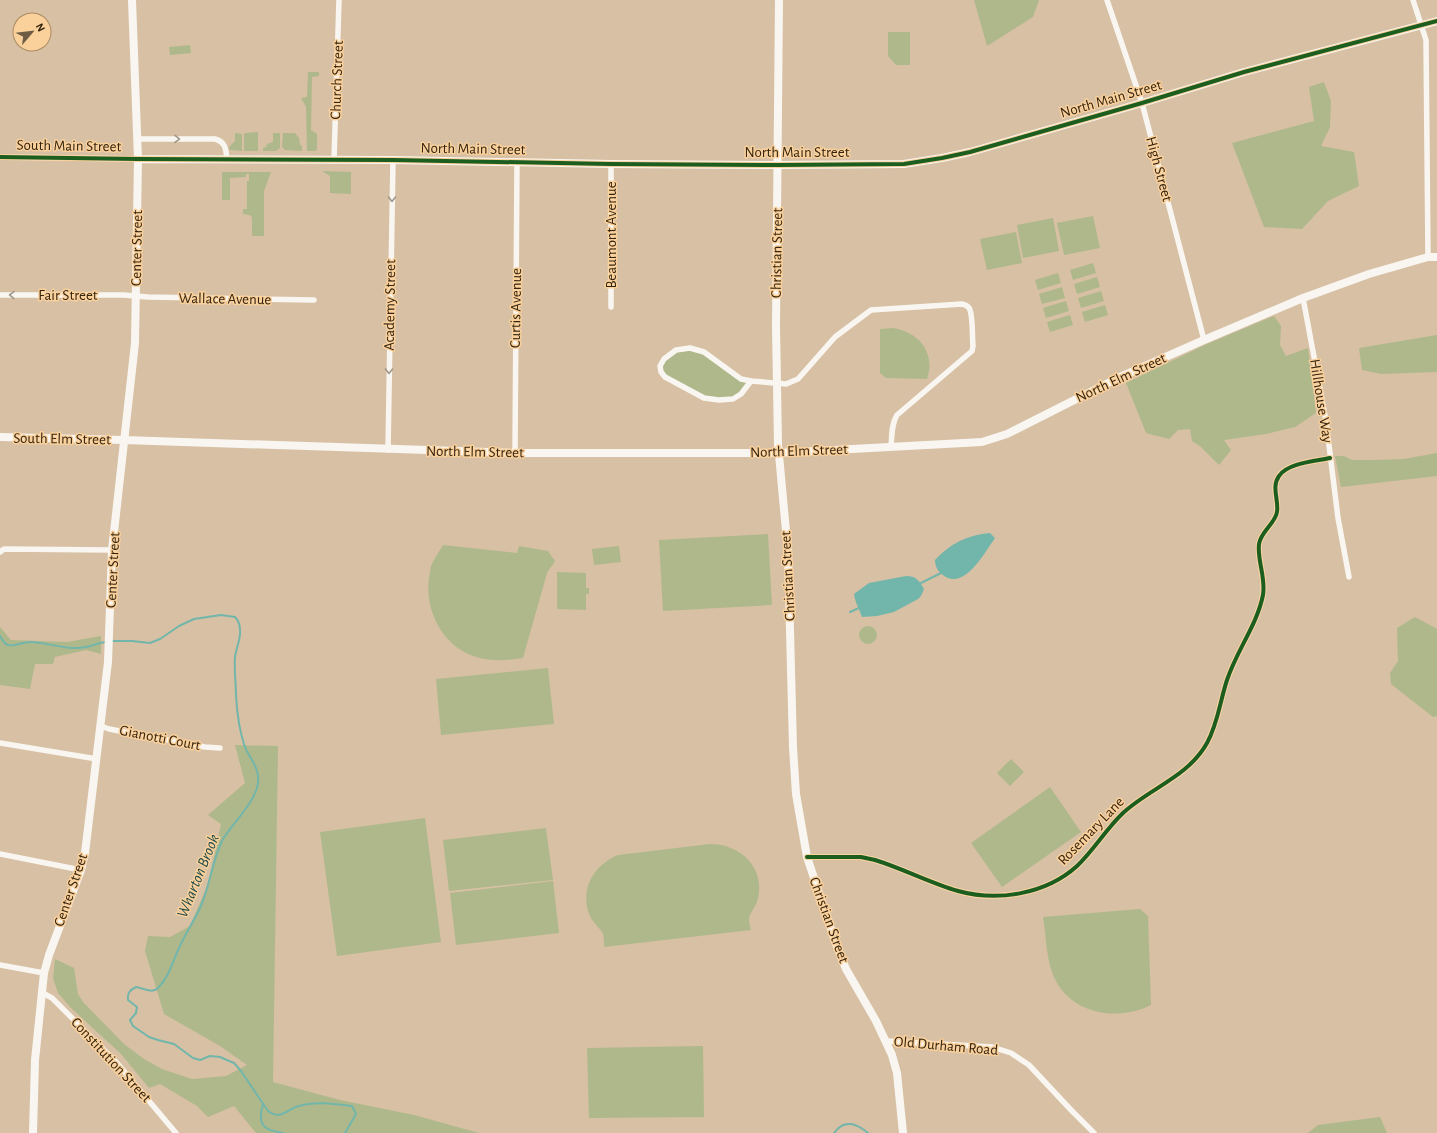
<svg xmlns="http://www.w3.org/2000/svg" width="1437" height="1133" font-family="'Alegreya Sans',sans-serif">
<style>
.green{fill:#afb88b}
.water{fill:#72b6ab}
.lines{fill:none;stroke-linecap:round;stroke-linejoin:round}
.stream{stroke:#72b6ab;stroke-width:2}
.street{stroke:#f9f6f1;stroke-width:5.5}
.secondary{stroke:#f9f6f1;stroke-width:8}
.cycleway-casing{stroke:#fad09b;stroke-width:6}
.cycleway{stroke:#1b5e20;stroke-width:4}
.oneway{stroke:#a0988b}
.labels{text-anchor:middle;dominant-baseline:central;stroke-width:3;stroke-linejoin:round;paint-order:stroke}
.street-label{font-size:15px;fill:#34240f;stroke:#fad09b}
.water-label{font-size:16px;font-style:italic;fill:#1b4a49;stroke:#fad09b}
</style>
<rect width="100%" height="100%" fill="#d7c0a4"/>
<path class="green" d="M 974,0 L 1039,0 L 1033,17 L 987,46 Z
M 888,32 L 910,32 L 910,65 L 896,65 L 888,56 Z
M 190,45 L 191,53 L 170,55 L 169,47 Z
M 308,72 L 319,72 L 319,76 L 312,77 L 311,130 L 317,134 L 317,150 L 315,151 L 307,151 L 306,107 L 301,98 L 307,97 Z
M 1324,82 L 1331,101 L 1330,127 L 1321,146 L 1354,152 L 1359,186 L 1328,201 L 1302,229 L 1264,227 L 1232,143 L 1314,121 L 1309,87 Z
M 258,132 L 258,151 L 244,151 L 244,134 L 245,133 Z
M 235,133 L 242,134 L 242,151 L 230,150 L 229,147 L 235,141 Z
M 273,133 L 280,133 L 280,148 L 276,151 L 263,151 L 263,148 L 266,147 L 267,144 L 273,142 Z
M 283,133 L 295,133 L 299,138 L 300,144 L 302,147 L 302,151 L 285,150 L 282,147 Z
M 322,171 L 351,172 L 351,194 L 330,193 L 330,176 Z
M 222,172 L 271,172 L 264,191 L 264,236 L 252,236 L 252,217 L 249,215 L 243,214 L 243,209 L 247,209 L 247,181 L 249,181 L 249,174 L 246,174 L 246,177 L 230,178 L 230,200 L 222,200 Z
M 1093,216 L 1100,248 L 1064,255 L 1057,223 Z
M 1053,218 L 1059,251 L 1023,258 L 1017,225 Z
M 1016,232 L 1022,263 L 987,270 L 980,239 Z
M 1093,263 L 1096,273 L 1073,280 L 1070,270 Z
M 1058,273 L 1061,283 L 1038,290 L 1035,280 Z
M 1097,277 L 1100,287 L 1077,294 L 1074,284 Z
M 1062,287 L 1065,298 L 1042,304 L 1039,294 Z
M 1101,291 L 1104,301 L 1081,308 L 1078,298 Z
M 1066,301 L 1069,311 L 1046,318 L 1043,308 Z
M 1105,305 L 1108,315 L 1085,322 L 1082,312 Z
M 1070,315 L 1073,325 L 1050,332 L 1047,322 Z
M 1274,316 L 1281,326 L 1280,345 L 1286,356 L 1308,348 L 1316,413 L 1295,427 L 1266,434 L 1224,440 L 1231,450 L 1219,465 L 1201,447 L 1192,441 L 1190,429 L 1178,430 L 1169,439 L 1146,433 L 1126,383 L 1207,344 Z
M 893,328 C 919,332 936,353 927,379 L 886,378 L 880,373 L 880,329 Z
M 1437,335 L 1437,372 L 1381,374 L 1362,370 L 1359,348 Z
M 682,349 L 708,355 L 749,384 L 733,399 L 704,398 L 661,372 L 667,356 Z
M 1437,453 L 1437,476 L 1341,487 L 1335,456 L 1344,456 L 1352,460 L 1374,460 L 1404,459 Z
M 768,534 L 772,605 L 663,611 L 659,540 Z
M 443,545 L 517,553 L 519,546 L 548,551 L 555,561 L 547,573 L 523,658 C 505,661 483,662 466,653 C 439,639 425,607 429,578 C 430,574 430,570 431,566 C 434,559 439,552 443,545 Z
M 619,546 L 621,562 L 594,565 L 592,549 Z
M 557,572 L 586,573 L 586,588 L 589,588 L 589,594 L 586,594 L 586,610 L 557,609 Z
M 1415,617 L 1437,629 L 1437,716 L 1433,717 L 1391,684 L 1390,673 L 1398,661 L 1397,628 Z
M859 635a9 9 0 1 1 18 0a9 9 0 1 1-18 0Z
M 0,627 L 11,640 L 67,642 L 101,636 L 101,654 L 86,650 L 55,657 L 53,664 L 35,664 L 30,689 L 0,685 Z
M 548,668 L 554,724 L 441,735 L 436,679 Z
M 235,745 L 278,746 L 273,1082 L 340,1100 L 414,1115 L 479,1133 L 256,1133 L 234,1106 L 208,1117 L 197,1106 L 160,1084 L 149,1088 L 121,1054 L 71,1008 L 58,993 L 53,978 L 55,959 L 74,968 L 78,994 L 83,1002 L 124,1044 L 144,1059 L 162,1069 L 192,1079 L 226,1076 L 247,1065 L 220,1046 L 164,1014 L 145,951 L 148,936 L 170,937 L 190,926 L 208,884 L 221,824 L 208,815 L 245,783 Z
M 1011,759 L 1024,772 L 1010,786 L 997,773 Z
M 1050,787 L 1081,832 L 1002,887 L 971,843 Z
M 425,818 L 441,942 L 337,956 L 320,832 Z
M 546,828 L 553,880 L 449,891 L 443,840 Z
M 710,844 C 740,844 765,867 758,898 C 757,905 750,913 749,918 C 749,922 750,927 751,930 L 604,947 C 604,943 604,938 603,934 C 601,929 592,922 589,914 C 580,888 594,865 618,855 Z
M 553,881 L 559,933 L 456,945 L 450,893 Z
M 1140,909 L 1148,916 L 1151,1005 C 1115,1023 1066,1013 1052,972 C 1046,955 1046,935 1043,917 Z
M 703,1046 L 704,1117 L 589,1118 L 587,1048 Z
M 1380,1117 L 1387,1133 L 1308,1133 L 1318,1125 Z"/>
<path class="water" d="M 990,533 L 995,538 C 985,552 966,588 946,577 C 939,573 935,568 935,560 C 951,543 967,535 990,533 Z
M 906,576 C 916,576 919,580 924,589 L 921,596 L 918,599 L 894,612 L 877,616 L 862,617 C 859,608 855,602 854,594 L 869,583 Z"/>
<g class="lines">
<path class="stream" d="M 921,583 L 941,573
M 850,612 L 859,608
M 0,636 C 2,639 4,644 8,645 C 15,647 22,642 30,642 C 47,642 67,651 86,647 C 93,646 99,642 107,642
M 111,641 L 132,641 L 150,643 L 160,639 L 179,626 L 194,619 L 221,615 L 235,617 C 238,620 240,625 240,630 C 241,639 236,648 235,657 C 234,669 236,684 236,696 C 237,712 239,729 244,744 C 248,758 260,766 258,783 C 256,801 233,823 223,839 C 212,860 210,886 200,908 C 194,921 185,934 179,948 C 173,961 169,977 158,988 C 152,994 143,988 136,987 C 130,990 127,993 128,1000 L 137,1007 L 136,1013 L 130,1020 L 133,1026 L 149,1037 L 158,1040 L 174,1044 L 193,1058 L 200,1060 L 210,1056 L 220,1057 L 234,1063 L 241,1071 L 268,1111 C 281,1121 287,1109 299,1106 C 316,1101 335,1104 352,1106 L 356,1114 L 345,1133
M 263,1104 C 257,1125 263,1130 283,1133
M 834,1133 C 844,1119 856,1123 868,1133"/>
<path class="street" d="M 1107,0 L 1142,103 L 1204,340
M 1413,0 L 1426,40 L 1428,257
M 138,139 L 215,139 C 226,142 226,150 227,160
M 0,157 L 138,159
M 334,160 L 339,0
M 611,164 L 611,307
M 0,295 L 123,295 L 148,297 L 314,300
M 1303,298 L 1326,421 L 1338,518 L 1349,577
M 751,381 L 741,394 L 733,399 L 719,400 L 704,398 L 665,377 L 661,372 L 660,366 L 664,359 L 676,350 L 690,348 L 704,352 L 741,379 L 751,381 L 786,384 L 798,379 L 835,337 L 871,310 L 962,304 C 966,305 969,306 970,310 C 973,318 972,336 973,346 L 972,351 L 897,415 C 891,425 892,436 891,447
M 388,450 L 393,160
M 515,453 L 517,162
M 0,552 L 4,549 L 112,550
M 101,726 L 109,729 L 205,747 L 220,748
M 0,743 L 97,759
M 0,854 L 81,870
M 807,857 L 861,857 L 875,860 C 904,869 930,883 958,891 C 998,902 1046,894 1077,866 C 1094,850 1106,829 1123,813 C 1150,788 1188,777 1207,743 C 1218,723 1220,701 1227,680 C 1237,650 1257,625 1263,595 C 1266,577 1257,561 1259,544 C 1261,531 1275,524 1277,512 C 1279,500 1271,487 1279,476 C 1287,463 1316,461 1330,458
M 0,965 L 44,973
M 41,992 L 52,998 L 117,1063 L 176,1133
M 886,1041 L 992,1047 L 1011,1053 L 1029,1065 L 1071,1110 L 1094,1133"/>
<path class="secondary" d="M 779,0 L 776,326 L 778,444 L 788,553 L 793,747 L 796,794 L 807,857 L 836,944 L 846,969 L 876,1021 L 892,1055 L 897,1073 L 903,1133
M 138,159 L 393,160 L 611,164 L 778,165 L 904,164 L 942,158 L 970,152 L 1142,103 L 1244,72 L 1437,21
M 0,437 L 124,440 L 515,453 L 778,453 L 982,442 L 1007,434 L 1118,378 L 1204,340 L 1303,298 L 1369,274 L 1428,257 L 1437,257
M 33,1133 L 35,1060 L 44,973 L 49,955 L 81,870 L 85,853 L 108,662 L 112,550 L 135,343 L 138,159 L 132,0"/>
<defs>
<path id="cycleway" d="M 0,157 L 138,159 L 393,160 L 611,164 L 778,165 L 904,164 L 942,158 L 970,152 L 1142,103 L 1244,72 L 1437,21
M 807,857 L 861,857 L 875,860 C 904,869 930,883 958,891 C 998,902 1046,894 1077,866 C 1094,850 1106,829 1123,813 C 1150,788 1188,777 1207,743 C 1218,723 1220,701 1227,680 C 1237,650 1257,625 1263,595 C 1266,577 1257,561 1259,544 C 1261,531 1275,524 1277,512 C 1279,500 1271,487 1279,476 C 1287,463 1316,461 1330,458"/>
</defs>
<use href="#cycleway" class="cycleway-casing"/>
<use href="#cycleway" class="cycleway"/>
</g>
<defs><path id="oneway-chevron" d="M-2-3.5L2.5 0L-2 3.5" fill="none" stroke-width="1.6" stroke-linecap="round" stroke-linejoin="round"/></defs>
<g class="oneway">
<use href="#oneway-chevron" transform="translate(177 139) rotate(1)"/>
<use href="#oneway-chevron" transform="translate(392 199) rotate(91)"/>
<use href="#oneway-chevron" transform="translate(12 295) rotate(-179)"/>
<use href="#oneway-chevron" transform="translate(389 371) rotate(91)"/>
</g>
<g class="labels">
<g class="street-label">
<text transform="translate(337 80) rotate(-88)">Church Street</text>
<text transform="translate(1111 99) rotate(-16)">North Main Street</text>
<text transform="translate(69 146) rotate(1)">South Main Street</text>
<text transform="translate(473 149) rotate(1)">North Main Street</text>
<text x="797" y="152">North Main Street</text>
<text transform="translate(1159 169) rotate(75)">High Street</text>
<text transform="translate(611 235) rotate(-90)">Beaumont Avenue</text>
<text transform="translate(137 248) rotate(-89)">Center Street</text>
<text transform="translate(777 253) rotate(-89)">Christian Street</text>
<text x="68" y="295">Fair Street</text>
<text transform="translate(225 299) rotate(1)">Wallace Avenue</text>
<text transform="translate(390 305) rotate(-89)">Academy Street</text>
<text transform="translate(516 308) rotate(-89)">Curtis Avenue</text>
<text transform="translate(1121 378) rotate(-25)">North Elm Street</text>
<text transform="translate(1321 401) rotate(81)">Hillhouse Way</text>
<text transform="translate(62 439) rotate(1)">South Elm Street</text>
<text transform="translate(799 451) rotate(-2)">North Elm Street</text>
<text transform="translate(475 452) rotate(1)">North Elm Street</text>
<text transform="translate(113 570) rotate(-87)">Center Street</text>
<text transform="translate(788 576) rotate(-93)">Christian Street</text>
<text transform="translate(160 738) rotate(11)">Gianotti Court</text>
<text transform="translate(1091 831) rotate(-46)">Rosemary Lane</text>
<text transform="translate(71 890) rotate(-71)">Center Street</text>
<text transform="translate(829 920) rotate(70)">Christian Street</text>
<text transform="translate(946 1046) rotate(5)">Old Durham Road</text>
<text transform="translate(111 1060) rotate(47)">Constitution Street</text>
</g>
<g class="water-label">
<text transform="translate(198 876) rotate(-68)">Wharton Brook</text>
</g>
</g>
<g transform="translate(32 32) rotate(62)"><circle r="19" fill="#fad09b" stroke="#ab8b63"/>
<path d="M0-3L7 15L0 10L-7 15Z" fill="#6d5b43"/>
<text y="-6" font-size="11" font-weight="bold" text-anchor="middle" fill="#34240f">N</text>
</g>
</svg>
